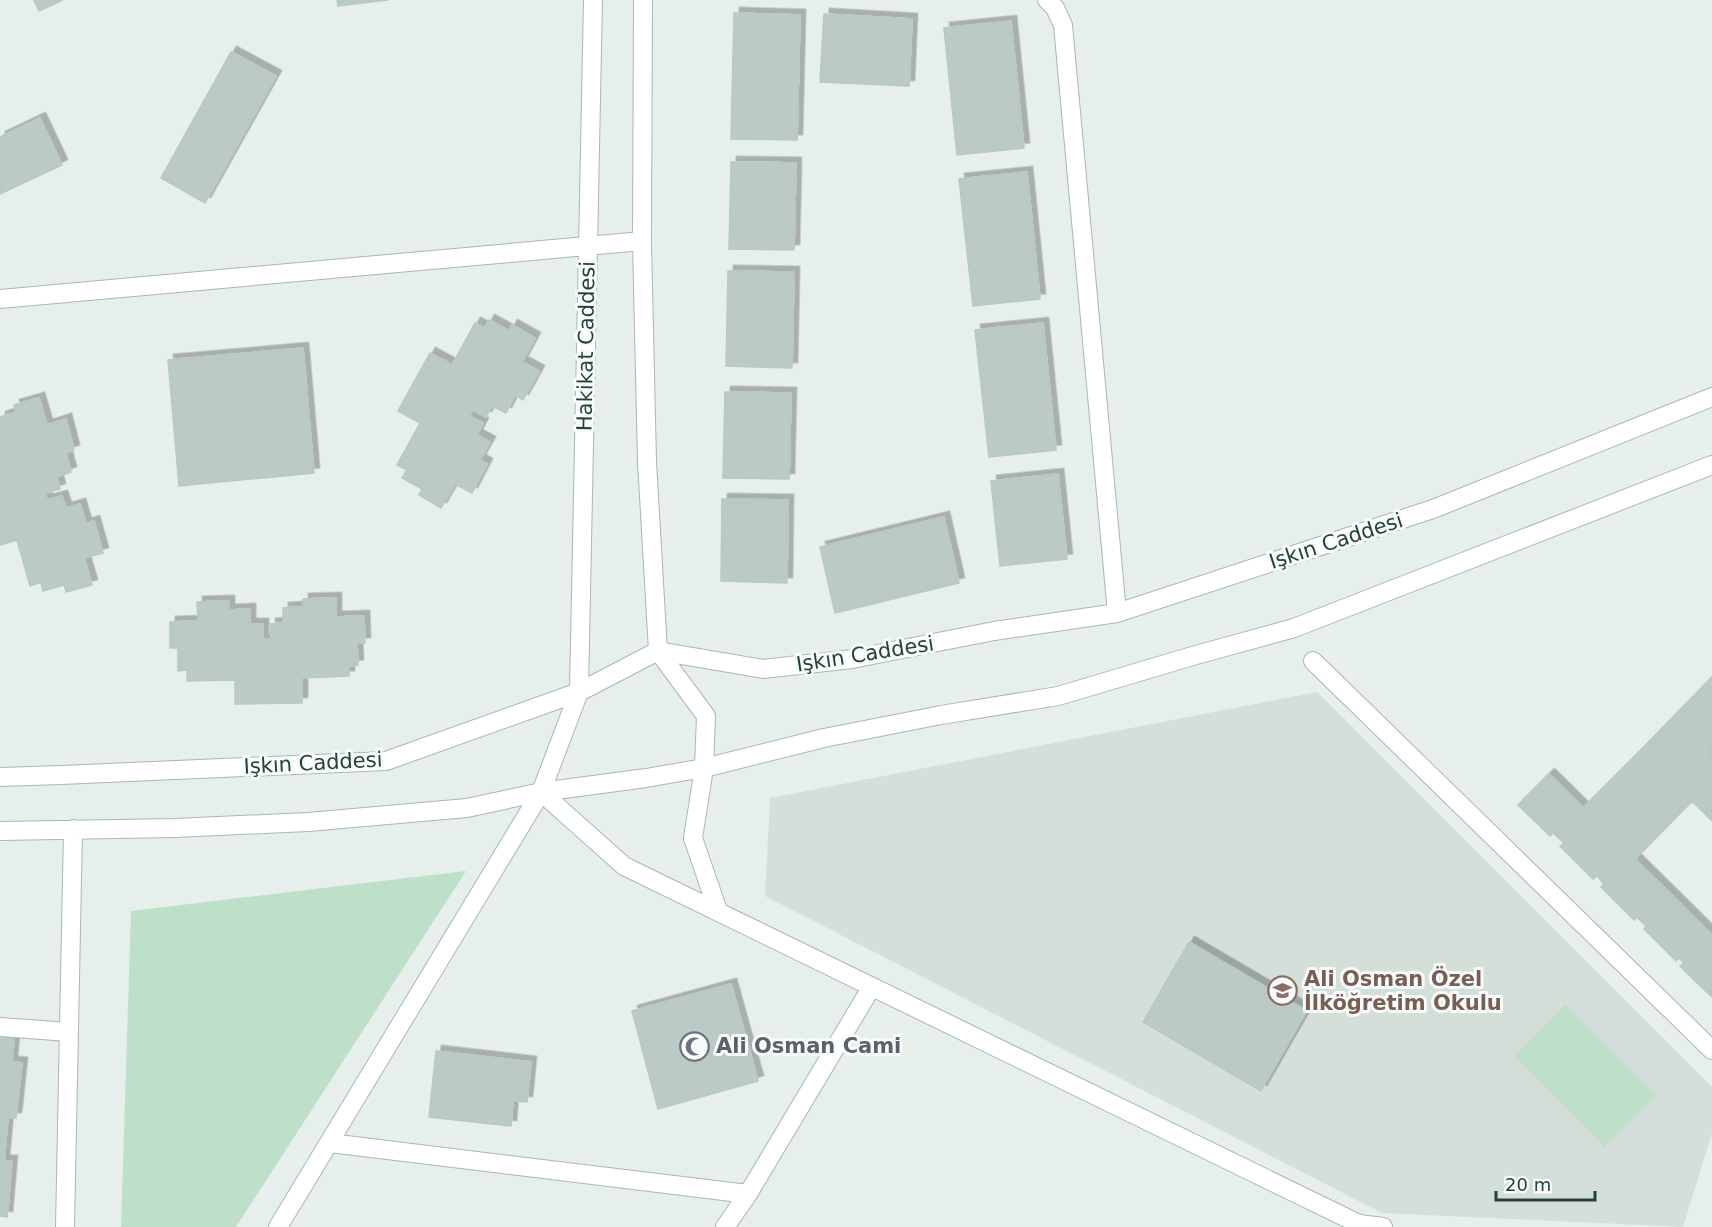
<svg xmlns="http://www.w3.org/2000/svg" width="1712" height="1227" font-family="'DejaVu Sans',sans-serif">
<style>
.built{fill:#d4dfda}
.green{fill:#bfe0c8}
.building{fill:#bbcac4;stroke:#b8c9c2;stroke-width:1.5;filter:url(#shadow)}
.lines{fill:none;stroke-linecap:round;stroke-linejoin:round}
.minor-casing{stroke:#a8b8b2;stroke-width:20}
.minor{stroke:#fff;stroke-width:18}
.labels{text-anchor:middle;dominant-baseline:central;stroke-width:6;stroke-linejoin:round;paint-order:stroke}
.street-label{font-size:21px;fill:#24423a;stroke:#f7fbf9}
.education-label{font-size:21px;font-weight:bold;fill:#785e54;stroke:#f7fbf9;text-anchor:start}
.worship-label{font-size:21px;font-weight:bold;fill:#5b616d;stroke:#f7fbf9;text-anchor:start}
</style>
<defs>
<filter id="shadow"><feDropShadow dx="5.5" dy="-5.5" stdDeviation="0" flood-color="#0004"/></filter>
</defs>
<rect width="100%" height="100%" fill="#e6efeb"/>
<path class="built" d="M 1317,692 L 1712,1087 L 1712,1133 L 1683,1227 L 1382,1213 L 765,896 L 770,798 Z"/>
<path class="green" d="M 466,871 L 236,1227 L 121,1227 L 131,911 Z
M 1565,1004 L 1656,1095 L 1604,1147 L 1514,1056 Z"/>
<path class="building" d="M 34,0 L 63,0 L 39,11 Z
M 337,0 L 388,0 L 338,6 Z
M 734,13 L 800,15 L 797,140 L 731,139 Z
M 824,14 L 912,19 L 909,86 L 820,82 Z
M 1011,21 L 1024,148 L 957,155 L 944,28 Z
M 231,52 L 276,76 L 205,203 L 161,178 Z
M 40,118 L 62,165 L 0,194 L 0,137 Z
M 731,162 L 796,163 L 794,250 L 729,249 Z
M 1027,172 L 1040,299 L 973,306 L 959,179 Z
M 728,271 L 794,272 L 792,368 L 726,366 Z
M 489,320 L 509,331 L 512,325 L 535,338 L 522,362 L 539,371 L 523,400 L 515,395 L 506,413 L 492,406 L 486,417 L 473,410 L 469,416 L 483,423 L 477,435 L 490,442 L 480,460 L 487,464 L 472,493 L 455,484 L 441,508 L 419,495 L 422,489 L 402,478 L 407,470 L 397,465 L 420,423 L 398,411 L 430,353 L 452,365 L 475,323 L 485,328 Z
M 1043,323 L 1056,450 L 989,457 L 975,330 Z
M 303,348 L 314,473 L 179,486 L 168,360 Z
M 725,392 L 791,393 L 789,479 L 723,478 Z
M 39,398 L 47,425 L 66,419 L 74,450 L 66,453 L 71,472 L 57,477 L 60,489 L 45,493 L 47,500 L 62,496 L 66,508 L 80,504 L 86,524 L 94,521 L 103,553 L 84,558 L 92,585 L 66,592 L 64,585 L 43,591 L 41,582 L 30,586 L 17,540 L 0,545 L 0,417 L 16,412 L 14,405 Z
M 1058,474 L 1067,559 L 1000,566 L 991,481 Z
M 722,499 L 788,500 L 787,583 L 721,581 Z
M 944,517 L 959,583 L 835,613 L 820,547 Z
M 336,598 L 336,617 L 364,616 L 365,643 L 357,643 L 358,665 L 349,666 L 349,676 L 302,678 L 302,703 L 235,704 L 235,680 L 187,681 L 187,670 L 178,671 L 178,648 L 170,648 L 170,622 L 198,621 L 197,602 L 229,601 L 229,610 L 250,609 L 250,624 L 263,624 L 263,639 L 271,639 L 270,624 L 283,623 L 283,608 L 303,607 L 303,599 Z
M 1712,677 L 1712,748 L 1677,713 Z
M 1677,713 L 1712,748 L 1709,752 L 1712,755 L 1712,821 L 1692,801 L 1683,810 L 1632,759 Z
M 1632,759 L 1683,810 L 1635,859 L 1583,808 Z
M 1549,774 L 1635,859 L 1604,890 L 1601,887 L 1604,884 L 1597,876 L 1593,879 L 1560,846 L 1564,843 L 1553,833 L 1550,836 L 1518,805 Z
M 1635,859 L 1712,935 L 1712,960 L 1693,979 L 1680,966 L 1684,963 L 1679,958 L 1676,961 L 1644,929 L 1646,926 L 1637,917 L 1634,920 L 1604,890 Z
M 1189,942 L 1307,1011 L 1261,1091 L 1143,1022 Z
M 1712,960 L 1712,997 L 1693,979 Z
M 731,984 L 758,1081 L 658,1109 L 632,1011 Z
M 0,1038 L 14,1039 L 12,1062 L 22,1063 L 16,1118 L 8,1118 L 6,1139 L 0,1139 Z
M 436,1051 L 531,1062 L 527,1102 L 513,1101 L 511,1126 L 429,1117 Z
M 0,1139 L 6,1139 L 4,1161 L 12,1161 L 7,1217 L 0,1216 Z"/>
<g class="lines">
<defs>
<path id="minor" d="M 593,0 L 579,692 L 541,792 L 624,866 L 1359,1224 L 1383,1227
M 643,0 L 642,241 L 647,462 L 658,651 L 706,716 L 704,768 L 693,838 L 718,911
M 1047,0 L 1055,8 L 1063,25 L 1117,613
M 0,299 L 642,241
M 1313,661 L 1712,1050
M 0,777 L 61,775 L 386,761 L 579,692 L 658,651 L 763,669 L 852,659 L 994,631 L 1117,613 L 1433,509 L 1712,397
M 0,831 L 175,828 L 308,822 L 467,808 L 541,792 L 646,778 L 704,768 L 824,738 L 941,715 L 1058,696 L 1196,655 L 1294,628 L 1712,465
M 0,1027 L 69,1032
M 330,1143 L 748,1194
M 65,1227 L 73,829
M 278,1227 L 541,792
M 725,1227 L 748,1194 L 871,988"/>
</defs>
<use href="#minor" class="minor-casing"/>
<use href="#minor" class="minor"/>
</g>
<defs>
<symbol id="school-ring" viewBox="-11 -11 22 22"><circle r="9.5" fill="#f7fbf9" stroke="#8d6e63" stroke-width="1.5"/><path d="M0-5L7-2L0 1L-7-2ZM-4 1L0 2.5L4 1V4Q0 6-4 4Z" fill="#8d6e63"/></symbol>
<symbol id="mosque-ring" viewBox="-11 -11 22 22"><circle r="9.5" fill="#f7fbf9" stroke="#6b7280" stroke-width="1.5"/><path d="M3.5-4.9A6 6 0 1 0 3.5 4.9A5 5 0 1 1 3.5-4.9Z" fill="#6b7280"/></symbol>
</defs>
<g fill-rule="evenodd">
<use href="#school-ring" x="1266" y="974" width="33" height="33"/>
<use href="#mosque-ring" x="678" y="1030" width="33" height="33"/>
</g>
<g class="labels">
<g class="street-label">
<text transform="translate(586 346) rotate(-89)">Hakikat Caddesi</text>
<text transform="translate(1336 541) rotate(-18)">Işkın Caddesi</text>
<text transform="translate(865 654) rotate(-9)">Işkın Caddesi</text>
<text transform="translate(313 763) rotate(-3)">Işkın Caddesi</text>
</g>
<g class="education-label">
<text x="1304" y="979">Ali Osman Özel<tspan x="1304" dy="24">İlköğretim Okulu</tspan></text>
</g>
<g class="worship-label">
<text x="716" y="1046">Ali Osman Cami</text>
</g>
</g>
<path d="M1496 1191v9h99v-9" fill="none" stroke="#24423a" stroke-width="3"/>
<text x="1505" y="1191" font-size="18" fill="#24423a" stroke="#f7fbf9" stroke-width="4.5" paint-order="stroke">20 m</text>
</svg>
